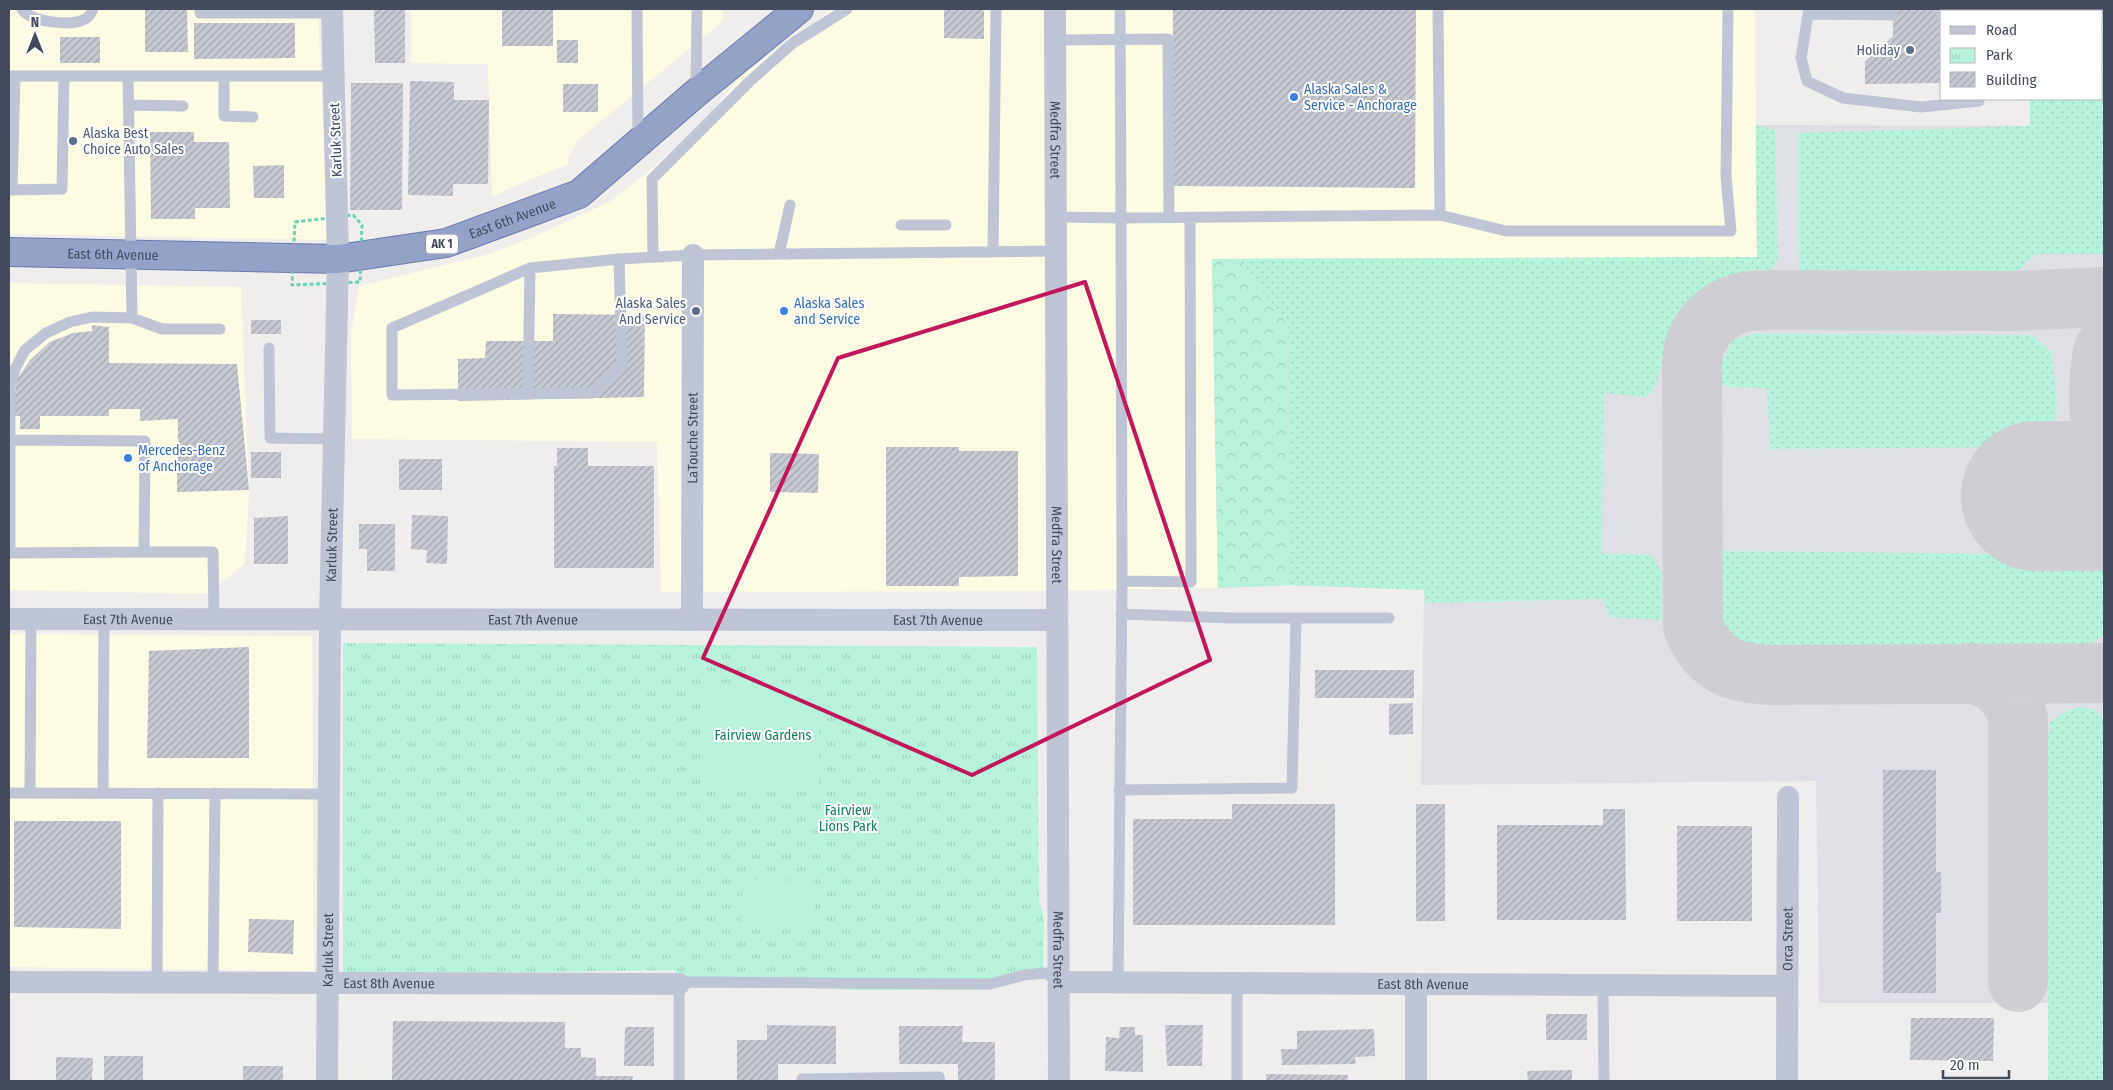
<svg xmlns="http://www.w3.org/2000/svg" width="2113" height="1090" font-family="'Fira Sans Condensed',sans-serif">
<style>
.commercial{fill:#fdfbe3}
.airport{fill:#dee0e5}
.grass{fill:url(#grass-dots)}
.forest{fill:url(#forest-crowns)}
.park{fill:url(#park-tufts)}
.garden{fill:#b7f2da}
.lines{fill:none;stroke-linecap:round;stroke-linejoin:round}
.taxiway{stroke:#cfced2;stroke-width:60}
.runway{stroke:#cfced2;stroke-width:150}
.building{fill:url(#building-hatch)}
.trunk-casing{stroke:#6b7cac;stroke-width:30}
.path{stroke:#6cd2b6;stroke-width:3;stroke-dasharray:4 2.5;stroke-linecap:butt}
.service{stroke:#bfc5d4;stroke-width:11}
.minor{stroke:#bfc5d4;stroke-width:22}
.trunk{stroke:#95a2c8;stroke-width:28}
.marked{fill:none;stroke:#c2185b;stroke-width:4;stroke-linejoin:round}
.service-dot{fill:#5c6f8a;stroke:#fff;stroke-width:2}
.shop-dot{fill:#3f7fe0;stroke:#fff;stroke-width:2}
.labels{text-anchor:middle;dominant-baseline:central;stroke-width:4;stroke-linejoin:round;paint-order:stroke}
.shield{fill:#fff;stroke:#7c818d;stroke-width:1}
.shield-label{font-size:12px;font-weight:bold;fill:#444b5c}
.service-label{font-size:14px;fill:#4e5e75;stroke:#fff;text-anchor:end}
.shop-label{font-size:14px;fill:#366cbe;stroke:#fff;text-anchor:start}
.street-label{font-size:14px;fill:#444b5c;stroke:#fff}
.park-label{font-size:14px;fill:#0f8262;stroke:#fff}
</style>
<defs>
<pattern id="grass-dots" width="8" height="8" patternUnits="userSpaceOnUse" patternTransform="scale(1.25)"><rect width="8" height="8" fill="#b7f2da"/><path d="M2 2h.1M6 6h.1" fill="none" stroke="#9fd1be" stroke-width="1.8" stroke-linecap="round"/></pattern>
<pattern id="forest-crowns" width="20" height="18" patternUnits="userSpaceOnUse" patternTransform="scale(1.25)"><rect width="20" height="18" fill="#b7f2da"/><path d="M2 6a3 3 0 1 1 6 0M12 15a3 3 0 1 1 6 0" fill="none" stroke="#9fd1be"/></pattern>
<pattern id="park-tufts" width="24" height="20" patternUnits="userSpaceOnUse" patternTransform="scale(1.25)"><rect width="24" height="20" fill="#b7f2da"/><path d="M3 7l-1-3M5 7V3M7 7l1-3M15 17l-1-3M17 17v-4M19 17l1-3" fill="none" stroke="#9fd1be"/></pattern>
<pattern id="building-hatch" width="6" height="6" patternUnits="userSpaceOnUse" patternTransform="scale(1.25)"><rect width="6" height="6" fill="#c8cad3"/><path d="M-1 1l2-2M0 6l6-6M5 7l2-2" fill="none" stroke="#a4a6ae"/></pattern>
</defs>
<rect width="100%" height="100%" fill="#f0eded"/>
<path class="commercial" d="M 9,9 L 318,9 L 328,240 L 9,234 Z
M 411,9 L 723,9 L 723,21 L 577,141 L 568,158 L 569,164 L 519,184 L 492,197 L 488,64 L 411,63 Z
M 831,9 L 1755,9 L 1757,257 L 1212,259 L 1218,588 L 1028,591 L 661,592 L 657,442 L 352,439 L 351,335 L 359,286 L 489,254 L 533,237 L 609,202 L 649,171 L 709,118 L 741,74 L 813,26 Z
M 9,283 L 241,287 L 249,492 L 245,563 L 208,594 L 9,590 Z
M 9,634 L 312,636 L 314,971 L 9,967 Z"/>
<path class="airport" d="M 2028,9 L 2104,9 L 2104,1081 L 2048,1081 L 2048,1003 L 1819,1003 L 1816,781 L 1421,785 L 1424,590 L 1290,585 L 1218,588 L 1212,259 L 1757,257 L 1756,125 L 2030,126 L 2030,99 L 2102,99 L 2102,11 L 2028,11 Z"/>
<path class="grass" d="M 2028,9 L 2104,9 L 2104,254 L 2035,254 L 2020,269 L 1999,275 L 1800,275 L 1798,239 L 1798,133 L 2030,126 L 2030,99 L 2102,99 L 2102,11 L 2028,11 Z
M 1756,125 L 1775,130 L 1778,259 L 1765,278 L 1728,282 L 1707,291 L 1685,312 L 1670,336 L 1656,385 L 1646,397 L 1603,393 L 1602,553 L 1651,555 L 1662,573 L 1661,620 L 1610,617 L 1603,599 L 1425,603 L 1424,590 L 1290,585 L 1288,325 L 1237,259 L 1757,257 Z
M 1753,334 L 2032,335 L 2051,352 L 2057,399 L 2055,431 L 2041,447 L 1770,449 L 1767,388 L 1729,387 L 1722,383 L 1720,367 L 1733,339 Z
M 1725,551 L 2098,555 L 2104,564 L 2104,634 L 2089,645 L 1764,651 L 1752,647 L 1732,635 L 1721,620 L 1717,564 Z
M 2079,707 L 2095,710 L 2104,719 L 2104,1081 L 2048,1081 L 2048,738 L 2050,723 L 2063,713 Z"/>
<path class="forest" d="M 1212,259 L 1237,259 L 1288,325 L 1290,585 L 1218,588 Z"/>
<path class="park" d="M 343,643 L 1037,647 L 1039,901 L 1044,917 L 1043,976 L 984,990 L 854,990 L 773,986 L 691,986 L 673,970 L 343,975 Z"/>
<path class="garden" d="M 707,683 L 819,683 L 819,787 L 706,786 Z
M 742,880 L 814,881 L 814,924 L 741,924 Z"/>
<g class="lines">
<path class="taxiway" d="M 2104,297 L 2012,301 L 1772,300 C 1763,301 1754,300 1745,302 C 1716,307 1694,332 1692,361 L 1693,626 C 1708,666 1735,674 1774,675 L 2104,673
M 2104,349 C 2098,369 2097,422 2104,441
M 1970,673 C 1996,679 2013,693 2018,720 L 2018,982"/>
<path class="runway" d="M 2036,496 L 2104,496"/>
</g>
<path class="building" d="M 145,9 L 187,9 L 188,52 L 145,52 Z
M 374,9 L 405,9 L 405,63 L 375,63 Z
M 502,9 L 553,9 L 553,46 L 502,46 Z
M 944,9 L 984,9 L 984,39 L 944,38 Z
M 1173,9 L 1416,9 L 1415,188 L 1172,186 Z
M 1893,9 L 1941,9 L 1940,83 L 1865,84 L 1865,62 L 1893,36 Z
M 194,23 L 295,23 L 295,58 L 194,59 Z
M 60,37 L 100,37 L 100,63 L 60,63 Z
M 557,40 L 578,40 L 578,63 L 557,63 Z
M 410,81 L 454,82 L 454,100 L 489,100 L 488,184 L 453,184 L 453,196 L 408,195 Z
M 351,83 L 403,83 L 402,210 L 350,210 Z
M 563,84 L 598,84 L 598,112 L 563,112 Z
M 150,132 L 194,132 L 194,142 L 229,142 L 230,208 L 195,208 L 195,219 L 151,219 Z
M 284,165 L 284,198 L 254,198 L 253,166 Z
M 553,314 L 645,315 L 644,397 L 458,401 L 458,359 L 485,358 L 486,341 L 553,341 Z
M 251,320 L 281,320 L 281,334 L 251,334 Z
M 92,325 L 109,327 L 109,363 L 237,364 L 249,490 L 177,492 L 178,419 L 140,421 L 140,409 L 109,409 L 109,416 L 40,416 L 40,429 L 20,429 L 20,416 L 12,416 L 17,379 L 30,360 L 50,342 L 73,333 L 92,331 Z
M 886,447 L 959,447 L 959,451 L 1018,451 L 1018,576 L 959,577 L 959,586 L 886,586 Z
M 557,448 L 588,448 L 588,466 L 654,466 L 654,568 L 554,568 L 554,466 L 557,466 Z
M 251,452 L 281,452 L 281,478 L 251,478 Z
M 770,453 L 819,454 L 818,493 L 770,492 Z
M 399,459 L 442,459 L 442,490 L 399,490 Z
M 412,515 L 448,516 L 447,564 L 426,563 L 427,550 L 411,549 Z
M 288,516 L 288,564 L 254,564 L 254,518 Z
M 359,524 L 395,524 L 395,571 L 367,571 L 367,549 L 359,549 Z
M 249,647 L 249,758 L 147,758 L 149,651 Z
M 1315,670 L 1414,670 L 1414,698 L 1315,698 Z
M 1413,703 L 1413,734 L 1389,735 L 1389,704 Z
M 1883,770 L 1936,770 L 1936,872 L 1941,872 L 1941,913 L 1936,913 L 1936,993 L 1883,993 Z
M 1232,804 L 1335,804 L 1335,925 L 1133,925 L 1133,819 L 1232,819 Z
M 1416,804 L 1445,804 L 1445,921 L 1416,921 Z
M 1603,809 L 1625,809 L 1626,920 L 1497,920 L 1497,825 L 1603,825 Z
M 14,821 L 121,821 L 121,929 L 14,927 Z
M 1677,826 L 1752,826 L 1752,921 L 1677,921 Z
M 249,919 L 294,920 L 293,954 L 248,952 Z
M 1546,1014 L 1587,1014 L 1587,1040 L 1546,1040 Z
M 1911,1018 L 1994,1018 L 1993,1061 L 1910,1060 Z
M 393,1021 L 565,1022 L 565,1048 L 581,1048 L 581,1057 L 596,1058 L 596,1076 L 633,1076 L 632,1081 L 392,1081 Z
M 767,1025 L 836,1026 L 836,1064 L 778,1064 L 778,1081 L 737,1081 L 737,1040 L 767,1040 Z
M 1165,1025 L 1203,1025 L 1202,1066 L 1167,1066 Z
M 899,1026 L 963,1026 L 962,1042 L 995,1042 L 995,1081 L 958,1081 L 958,1064 L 899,1064 Z
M 625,1027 L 654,1027 L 654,1066 L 624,1066 Z
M 1120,1027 L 1135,1027 L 1135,1035 L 1143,1035 L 1143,1072 L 1105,1071 L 1106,1037 L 1119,1038 Z
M 1374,1029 L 1375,1056 L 1355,1057 L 1356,1064 L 1282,1065 L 1281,1049 L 1297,1049 L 1297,1031 Z
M 104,1056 L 143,1056 L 143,1081 L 104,1081 Z
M 56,1057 L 93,1058 L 92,1081 L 56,1081 Z
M 243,1066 L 283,1066 L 283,1081 L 243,1081 Z
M 1572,1070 L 1572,1081 L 1528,1081 L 1527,1071 Z
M 1266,1074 L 1348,1075 L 1348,1081 L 1266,1081 Z"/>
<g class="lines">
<defs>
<g id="trunk">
<path id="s8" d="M 9,252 L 338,259 L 446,243 L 579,194 L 696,93 L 799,9"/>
</g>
</defs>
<use href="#trunk" class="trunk-casing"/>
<path class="path" d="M 353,215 L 362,225 L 360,282 L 292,285 L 295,222 Z"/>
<path class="service" d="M 22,9 C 30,22 69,26 83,20 C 89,18 90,15 93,9
M 200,9 L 200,13 L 332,13
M 637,9 L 638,139
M 1120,9 L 1121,218 L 1440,215 L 1438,9
M 1809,9 L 1801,58 L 1807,81 L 1843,98 L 1921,107 L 1979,101 L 1979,99
M 1975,9 L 1975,11
M 1808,14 L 1893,15
M 1941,16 L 1942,16
M 1055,40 L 1168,39 L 1169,218
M 9,76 L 334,76
M 224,76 L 224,116 L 253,117
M 128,77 L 132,318
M 696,89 L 697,9
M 129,105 L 183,106
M 9,190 L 62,189 L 64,76
M 12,190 L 15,76
M 1440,215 L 1506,231 L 1731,231 L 1726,177 L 1728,9
M 1056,217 L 1121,218 L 1122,581 L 1191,582 L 1190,218
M 901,225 L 946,225
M 993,252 L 996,9
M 779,254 L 790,205
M 653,257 L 652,179 L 750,81 L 793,43 L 847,9
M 619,259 L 622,365 L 592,393 L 392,395 L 392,328 L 530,268 L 619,259 L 693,255 L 1056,251
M 269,348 L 270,438 L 334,439
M 528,394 L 530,268
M 9,440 L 145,441 L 144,552 L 213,552 L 214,619
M 144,552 L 10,553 L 10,387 L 15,369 L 25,350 L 46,333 L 70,322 L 92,317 L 132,318 L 162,329 L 220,329
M 1296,618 L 1389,618
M 1119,790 L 1292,788 L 1296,618 L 1230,618 L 1121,614
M 9,793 L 328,794
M 30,793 L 31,619
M 103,793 L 104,619
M 1118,982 L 1122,581
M 157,983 L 158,793
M 213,983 L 215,793
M 1603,985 L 1604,1081
M 679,1081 L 679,984 L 691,982 L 990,984 L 1024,975 L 1046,973 L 1059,982
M 802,1081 L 802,1079 L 939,1077 L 940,1081
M 1237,1081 L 1237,983"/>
<g class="minor">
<path id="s1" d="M 1055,9 L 1059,1081"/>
<path id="s2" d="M 9,619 L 1057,620"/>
<path id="s3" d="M 692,620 L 693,255"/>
<path id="s4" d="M 9,982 L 679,984"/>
<path id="s5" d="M 1059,982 L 1787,986"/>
<path d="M 1416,984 L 1416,1081"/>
<path id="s6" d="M 327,1081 L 330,620 L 338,259 L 332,9"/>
<path id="s7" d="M 1787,1081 L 1788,797"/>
</g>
<use href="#trunk" class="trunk"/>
</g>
<path class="marked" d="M 1085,282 L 1210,660 L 972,775 L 703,658 L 838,358 Z"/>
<g class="service-dot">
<circle cx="1910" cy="50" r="5"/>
<circle cx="73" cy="141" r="5"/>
<circle cx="696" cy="311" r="5"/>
</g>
<g class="shop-dot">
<circle cx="1294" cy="97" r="5"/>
<circle cx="784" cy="311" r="5"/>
<circle cx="128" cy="458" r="5"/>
</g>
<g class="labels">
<rect class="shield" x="426" y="234.5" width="32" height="19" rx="4"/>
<g class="shield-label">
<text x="442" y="244">AK 1</text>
</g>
<g class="service-label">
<text x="1900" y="50">Holiday</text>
<text x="83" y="133" text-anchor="start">Alaska Best<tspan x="83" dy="16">Choice Auto Sales</tspan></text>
<text x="686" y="303">Alaska Sales<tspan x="686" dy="16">And Service</tspan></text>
</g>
<g class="shop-label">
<text x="1304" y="89">Alaska Sales &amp;<tspan x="1304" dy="16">Service - Anchorage</tspan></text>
<text x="794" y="303">Alaska Sales<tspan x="794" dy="16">and Service</tspan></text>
<text x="138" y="450">Mercedes-Benz<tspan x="138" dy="16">of Anchorage</tspan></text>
</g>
<g class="street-label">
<text transform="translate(336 140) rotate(-92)">Karluk Street</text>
<text stroke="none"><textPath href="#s1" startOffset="131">Medfra Street</textPath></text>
<text stroke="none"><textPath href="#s8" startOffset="509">East 6th Avenue</textPath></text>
<text stroke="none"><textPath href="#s8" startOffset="104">East 6th Avenue</textPath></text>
<text stroke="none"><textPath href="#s3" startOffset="182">LaTouche Street</textPath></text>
<text stroke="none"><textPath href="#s6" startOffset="536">Karluk Street</textPath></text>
<text stroke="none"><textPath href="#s1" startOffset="536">Medfra Street</textPath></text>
<text stroke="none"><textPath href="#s2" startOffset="119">East 7th Avenue</textPath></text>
<text stroke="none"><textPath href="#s2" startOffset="524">East 7th Avenue</textPath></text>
<text stroke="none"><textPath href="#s2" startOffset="929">East 7th Avenue</textPath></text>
<text stroke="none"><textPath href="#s7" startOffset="142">Orca Street</textPath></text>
<text stroke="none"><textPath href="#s6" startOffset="131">Karluk Street</textPath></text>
<text stroke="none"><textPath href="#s1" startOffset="941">Medfra Street</textPath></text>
<text stroke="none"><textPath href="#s4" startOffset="380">East 8th Avenue</textPath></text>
<text stroke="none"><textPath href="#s5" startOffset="364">East 8th Avenue</textPath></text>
</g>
<g class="park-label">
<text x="763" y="735">Fairview Gardens</text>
<text x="848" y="810">Fairview<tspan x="848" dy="16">Lions Park</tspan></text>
</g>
</g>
<rect width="2113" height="1090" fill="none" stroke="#444b5c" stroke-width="20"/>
<rect x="1940" y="10" width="162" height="90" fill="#ffffff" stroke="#b4b7be"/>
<rect x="1950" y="26" width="25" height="8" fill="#bfc5d4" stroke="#b4b7be"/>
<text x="1986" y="35" font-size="15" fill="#444b5c">Road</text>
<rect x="1950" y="48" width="25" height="15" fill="url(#park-tufts)" stroke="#b4b7be"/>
<text x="1986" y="60" font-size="15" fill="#444b5c">Park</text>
<rect x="1950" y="72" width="25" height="15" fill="url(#building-hatch)" stroke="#b4b7be"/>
<text x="1986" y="85" font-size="15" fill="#444b5c">Building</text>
<g transform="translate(35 35)" stroke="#ffffff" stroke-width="4" paint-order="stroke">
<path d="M0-4L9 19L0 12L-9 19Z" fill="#444b5c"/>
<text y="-8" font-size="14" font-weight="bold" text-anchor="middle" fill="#444b5c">N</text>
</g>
<path d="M1943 1070v8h66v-8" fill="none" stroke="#444b5c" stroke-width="2.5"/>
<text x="1950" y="1070" font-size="15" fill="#444b5c" stroke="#ffffff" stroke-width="4" paint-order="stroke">20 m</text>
</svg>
